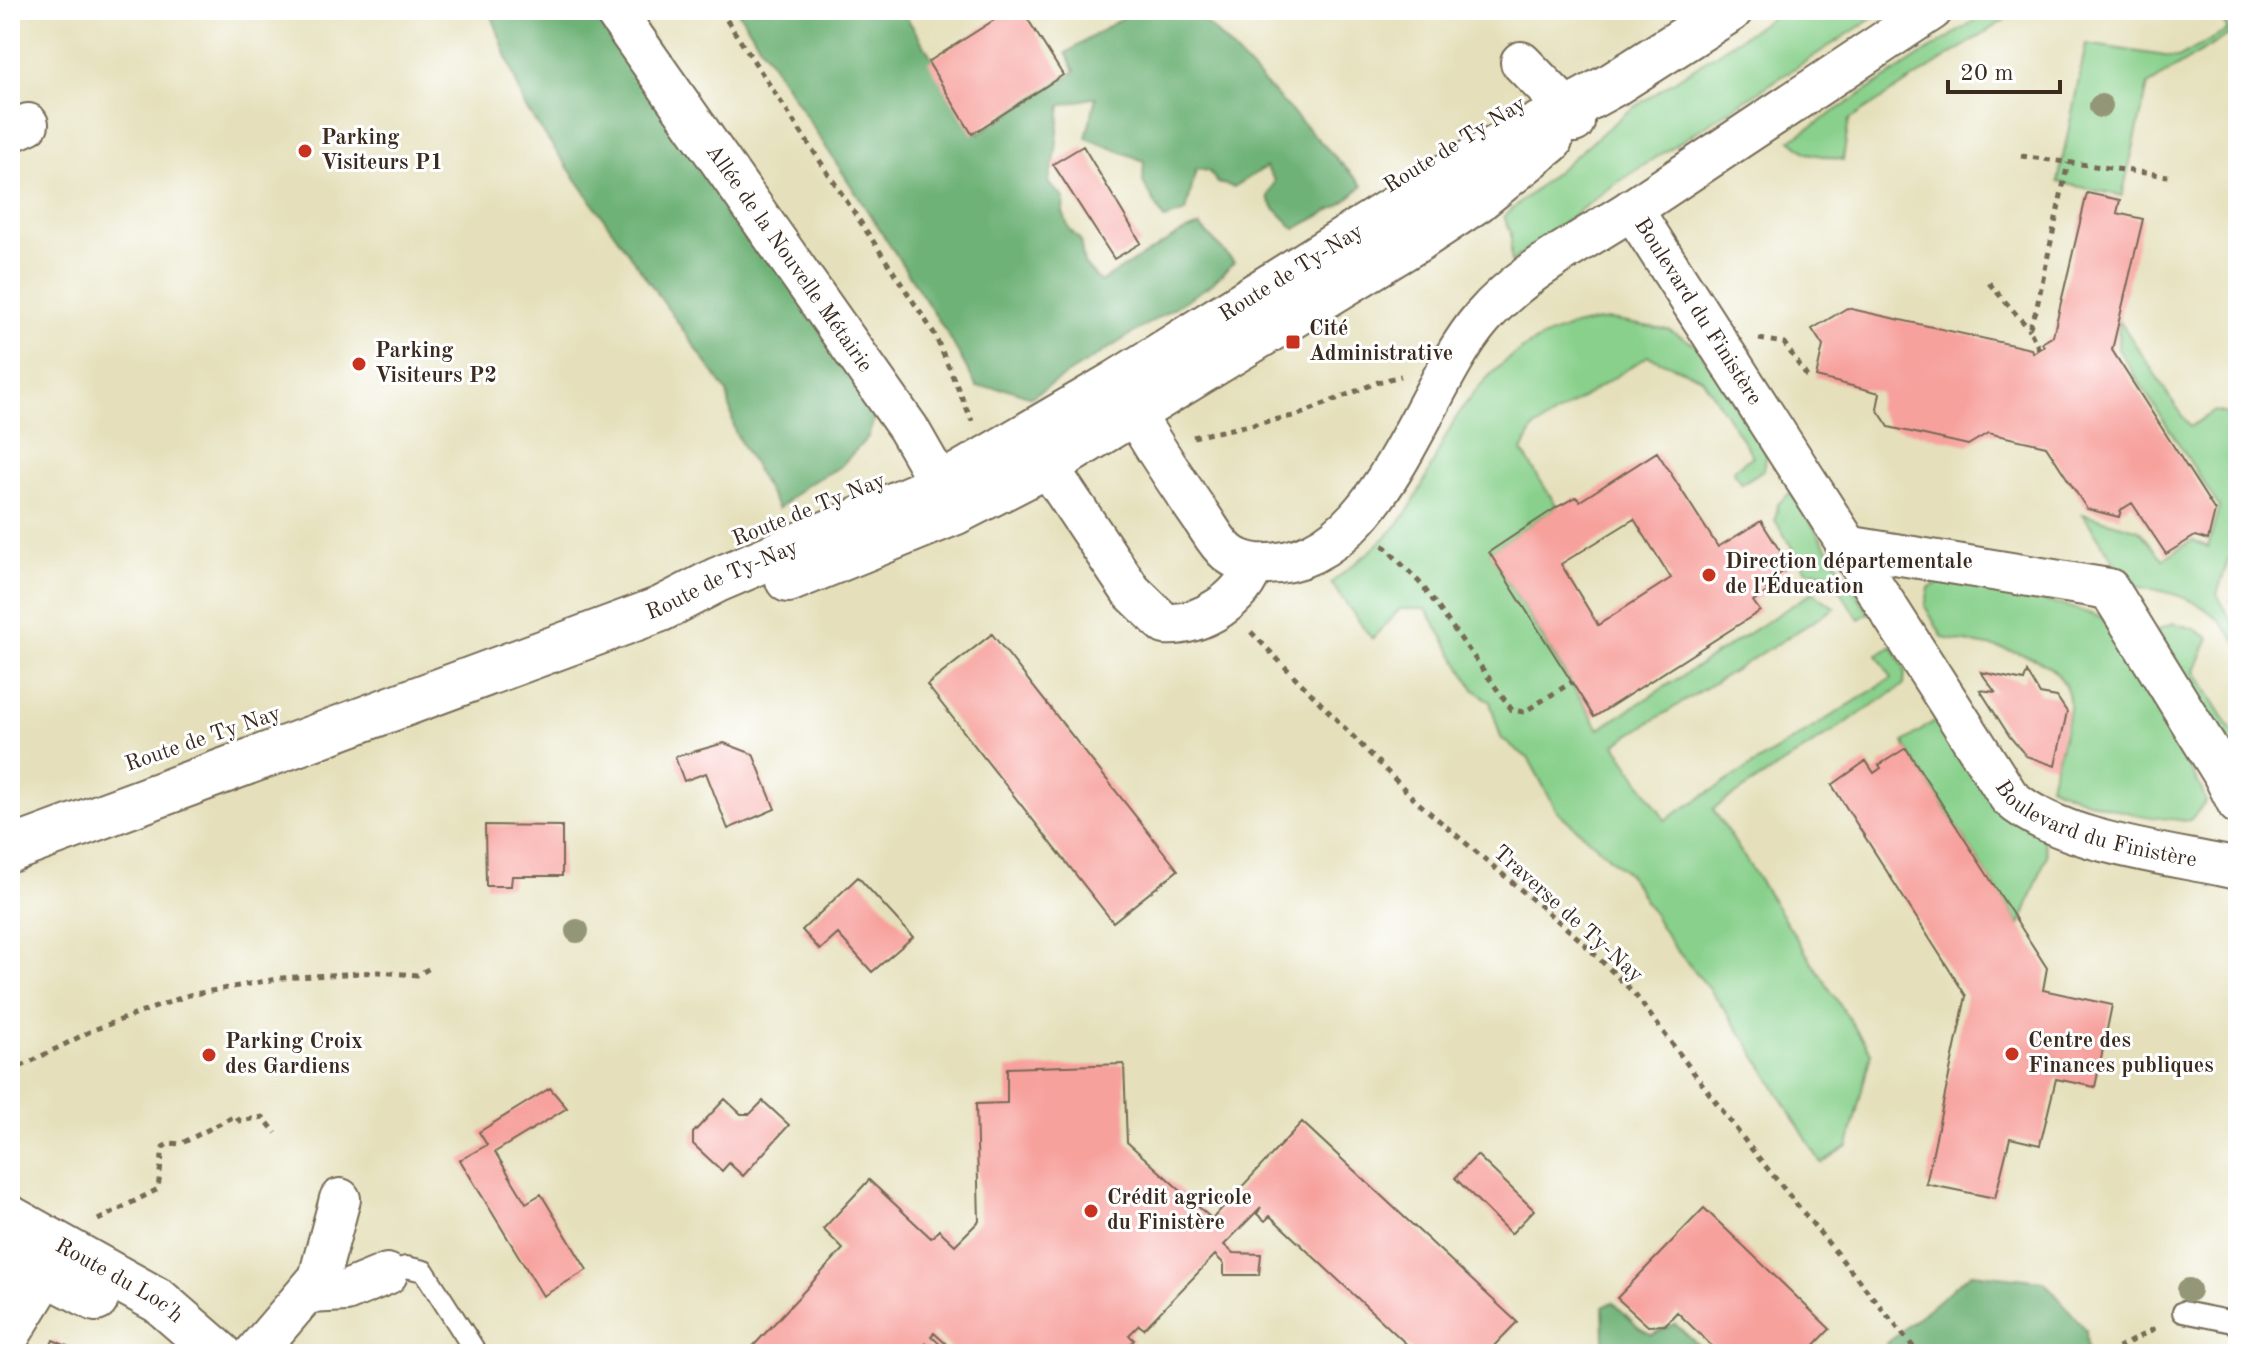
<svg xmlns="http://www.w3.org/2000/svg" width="2248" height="1364" font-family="'Old Standard TT',serif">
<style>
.green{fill:#88d08b;stroke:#627d54;stroke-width:2}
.forest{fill:#6eb277;stroke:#546e4a;stroke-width:2}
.building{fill:#f7a19d;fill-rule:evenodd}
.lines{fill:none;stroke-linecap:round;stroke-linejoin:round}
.service-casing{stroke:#766a55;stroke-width:24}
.minor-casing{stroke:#766a55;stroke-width:44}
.secondary-casing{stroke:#766a55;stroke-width:48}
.path{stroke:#766a55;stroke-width:5;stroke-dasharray:6 6;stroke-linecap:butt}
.service{stroke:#fff;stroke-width:20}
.minor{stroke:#fff;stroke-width:40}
.secondary{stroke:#fff;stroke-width:44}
.tree{fill:#949777}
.poi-dot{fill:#c8321e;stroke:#fff;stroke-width:3}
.labels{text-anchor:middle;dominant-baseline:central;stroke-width:6;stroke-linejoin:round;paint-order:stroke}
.poi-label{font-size:22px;font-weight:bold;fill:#3b2a1e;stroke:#fff;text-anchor:start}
.street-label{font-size:22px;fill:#3b2a1e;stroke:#fff}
</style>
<rect width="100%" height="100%" fill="#fff"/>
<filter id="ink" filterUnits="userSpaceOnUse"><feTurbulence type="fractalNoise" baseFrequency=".0125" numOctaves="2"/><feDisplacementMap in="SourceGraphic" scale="16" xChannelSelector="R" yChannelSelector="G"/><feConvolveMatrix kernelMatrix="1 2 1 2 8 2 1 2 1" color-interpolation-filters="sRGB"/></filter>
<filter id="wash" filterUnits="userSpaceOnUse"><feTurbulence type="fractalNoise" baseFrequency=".006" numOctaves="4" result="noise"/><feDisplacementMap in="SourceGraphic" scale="32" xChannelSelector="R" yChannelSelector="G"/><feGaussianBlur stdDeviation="1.8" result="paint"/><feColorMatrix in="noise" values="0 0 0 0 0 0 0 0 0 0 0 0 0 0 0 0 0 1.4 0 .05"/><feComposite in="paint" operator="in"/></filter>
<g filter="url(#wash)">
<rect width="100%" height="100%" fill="#e5e0bb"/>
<path class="green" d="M 1783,10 L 1885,10 L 1612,186 L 1511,262 L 1511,233 L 1504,216 L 1627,112 Z
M 1991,10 L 2020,10 L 1849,120 L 1843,160 L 1807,153 L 1791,140 Z
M 2238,10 L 2238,29 L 2148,85 L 2122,196 L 2058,182 L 2086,44 L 2178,58 L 2228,30 L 2222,20 Z
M 1610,320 L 1669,330 L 1696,345 L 1766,452 L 1763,470 L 1741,484 L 1733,470 L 1753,456 L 1702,378 L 1648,356 L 1533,429 L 1522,451 L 1557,507 L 1490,552 L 1599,729 L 1813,592 L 1835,608 L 1615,744 L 1665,820 L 1892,678 L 1877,655 L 1892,646 L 1905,669 L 1904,685 L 1713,809 L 1871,1053 L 1848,1146 L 1821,1163 L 1748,1043 L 1708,987 L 1673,946 L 1629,875 L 1557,811 L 1529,759 L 1501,738 L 1490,702 L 1474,689 L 1426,609 L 1400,609 L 1372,639 L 1331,583 C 1357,561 1388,540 1407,512 C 1427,483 1437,448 1456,418 C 1491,362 1544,325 1610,320 Z
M 2119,320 L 2190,427 L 2215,411 L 2235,416 L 2238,408 L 2238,559 L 2229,558 L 2217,594 L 2238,633 L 2238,645 C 2209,599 2181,594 2129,585 L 2083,514 L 2139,530 L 2163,559 L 2193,540 L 2208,547 L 2219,507 L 2118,349 Z
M 1791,492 L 1869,613 L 1859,619 L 1828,573 L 1806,570 L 1775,520 L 1778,504 Z
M 1945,580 L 2066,606 L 2103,618 L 2201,788 L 2206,802 L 2190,820 C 2143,820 2092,806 2050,785 C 2055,763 2071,720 2069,699 C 2063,649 1983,647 1943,638 L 1925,606 L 1929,588 Z
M 2174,623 L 2194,629 L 2209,638 L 2195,671 L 2238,741 L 2238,761 L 2157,630 Z
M 1935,721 L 1977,780 L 2043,839 L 2047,855 L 2020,926 L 1906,748 L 1904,742 Z"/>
<path class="forest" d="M 490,10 L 634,10 L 866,370 L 875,416 L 868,437 L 840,467 L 806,485 L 778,509 L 735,432 L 727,392 L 525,107 Z
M 737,10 L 902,10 L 979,133 L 1075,71 L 1066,53 L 1135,10 L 1194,10 L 1363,186 L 1340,205 L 1295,229 L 1273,207 L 1268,197 L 1275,181 L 1266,167 L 1234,187 L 1218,183 L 1209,171 L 1196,169 L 1186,212 L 1164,219 L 1143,182 L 1144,161 L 1086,138 L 1096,97 L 1061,105 L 1055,158 L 1048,183 L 1064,198 L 1063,212 L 1069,229 L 1080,240 L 1084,264 L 1100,282 L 1181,233 L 1200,226 L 1234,262 L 1212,284 L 1031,397 L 1008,389 L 977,387 L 950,338 Z
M 1971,1273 L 2044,1281 L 2086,1330 L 2087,1354 L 1891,1354 L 1886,1344 Z
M 1613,1302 L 1639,1328 L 1652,1335 L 1675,1324 L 1708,1354 L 1600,1354 L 1604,1340 L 1603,1307 Z"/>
<g id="blocks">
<path class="building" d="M 1010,10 L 1022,10 L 1063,75 L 972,134 L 928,62 Z
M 1083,146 L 1141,243 L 1114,259 L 1053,164 Z
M 2087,193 L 2120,200 L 2117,213 L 2143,219 L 2112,350 L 2215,511 L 2208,540 L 2195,536 L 2166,554 L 2132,503 L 2121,510 L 2119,517 L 2087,509 L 2046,446 L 1988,433 L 1968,445 L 1889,427 L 1877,409 L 1880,393 L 1816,377 L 1823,346 L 1812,329 L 1847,308 L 2031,349 L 2033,353 L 2044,346 L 2042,343 L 2053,336 Z
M 1657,452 L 1718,547 L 1761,521 L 1790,567 L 1763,585 L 1768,592 L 1753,601 L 1760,611 L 1594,717 L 1489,552 L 1557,507 L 1576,497 L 1580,501 ZM 1634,519 L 1671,578 L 1598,625 L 1561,564 Z
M 2237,565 L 2238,565 L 2238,616 L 2229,601 Z
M 992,634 L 1178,870 L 1113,922 L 927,685 Z
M 1981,672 L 2024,681 L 2027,672 L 2040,694 L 2057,697 L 2067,712 L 2055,766 L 2026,756 L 2010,737 L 1980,690 L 1995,692 Z
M 724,743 L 753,754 L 775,809 L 728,829 L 706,773 L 684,781 L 675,757 Z
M 1906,748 L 2047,968 L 2043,990 L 2112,1005 L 2095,1087 L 2056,1079 L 2040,1145 L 2010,1138 L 1995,1198 L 1926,1184 L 1966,996 L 1832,785 L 1866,761 L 1874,773 L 1881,768 L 1879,765 Z
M 485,825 L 562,826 L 562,876 L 512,876 L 511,886 L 486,886 Z
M 858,877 L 913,937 L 872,972 L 838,934 L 820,950 L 802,930 Z
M 1124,1064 L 1127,1142 L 1212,1219 L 1302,1122 L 1517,1322 L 1486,1354 L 1417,1354 L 1270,1216 L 1265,1221 L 1257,1214 L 1261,1207 L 1224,1245 L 1233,1253 L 1261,1254 L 1259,1275 L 1224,1275 L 1224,1264 L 1215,1255 L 1144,1329 L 1139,1325 L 1129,1335 L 1134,1340 L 1121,1354 L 957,1354 L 934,1333 L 931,1336 L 943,1347 L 937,1354 L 925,1343 L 933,1354 L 746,1354 L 843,1249 L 823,1229 L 869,1180 L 931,1238 L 939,1230 L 955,1245 L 979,1221 L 976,1104 L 1007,1103 L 1007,1068 Z
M 550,1088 L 567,1108 L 495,1152 L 526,1203 L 541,1194 L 587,1270 L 543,1296 L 460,1160 L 487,1145 L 479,1132 Z
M 725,1099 L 741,1114 L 750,1114 L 763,1101 L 789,1125 L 743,1176 L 729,1163 L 722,1171 L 693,1144 L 693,1133 Z
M 1477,1155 L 1534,1210 L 1511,1234 L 1455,1178 Z
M 1704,1208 L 1830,1329 L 1806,1354 L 1720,1354 L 1677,1312 L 1665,1325 L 1648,1326 L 1617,1298 Z
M 53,1340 L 85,1354 L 47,1354 Z"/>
</g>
</g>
<g filter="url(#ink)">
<use href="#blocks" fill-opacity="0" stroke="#766a55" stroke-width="2"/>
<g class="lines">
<defs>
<path id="service" d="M 387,1274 L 406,1267 L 424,1271 L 477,1354
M 2183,1312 L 2238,1323"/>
<g id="minor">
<path id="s1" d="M 614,10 L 908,428 L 956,512"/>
<path d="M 1521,62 L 1567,109 L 1574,122"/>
<path d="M 10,132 L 28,124"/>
<path id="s2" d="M 1632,209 L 2009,797 C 2059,843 2171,854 2238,869"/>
<path d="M 1118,386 C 1143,430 1170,472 1199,514 C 1208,526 1216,543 1228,553 C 1235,559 1247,563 1256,564 C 1380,571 1417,393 1482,318 C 1522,271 1583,241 1634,208 C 1734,142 1833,76 1932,10"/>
<path d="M 1028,437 L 1131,591 L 1165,624 C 1200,627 1245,598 1253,564"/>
<path d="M 1846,546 L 2109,589 L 2222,772 L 2238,804"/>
<path d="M 310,1293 L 346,1291 L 387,1274"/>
<path d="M 10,1335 L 48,1273 L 80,1266"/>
<path d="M 254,1354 L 319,1278 L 340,1199"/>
</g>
<g id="secondary">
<path d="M 788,580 L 956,512 L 1046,466 L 1420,238 L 1476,201 L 1550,141"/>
<path id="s3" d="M 10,850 L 661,609 L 717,580 L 943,484 L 1116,383 L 1456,170 L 1614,84 L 1730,10"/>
<path id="s4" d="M 10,1218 L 159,1301 L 220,1354"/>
<path d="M 10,1254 L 96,1299"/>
</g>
</defs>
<use href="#service" class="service-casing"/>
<use href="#minor" class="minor-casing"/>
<use href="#secondary" class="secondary-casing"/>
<path class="path" d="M 720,10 L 934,333 L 972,421
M 2021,156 L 2168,176
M 1989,283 L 2030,330
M 1759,339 L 1784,343 L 1810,381
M 2039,349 L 2029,329 L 2036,311 L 2068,163
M 1193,437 L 1298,415 L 1378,382 L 1401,376
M 1383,545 L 1422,585 L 1512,710 L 1524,712 L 1572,682
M 1251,632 L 1416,801 L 1578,938 L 1633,992 L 1749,1146 L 1919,1354
M 10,1072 L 93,1030 L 189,995 L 282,978 L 378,972 L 417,975 L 432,967
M 98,1220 L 158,1189 L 163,1147 L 170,1143 L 180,1144 L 235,1116 L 240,1121 L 263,1117 L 276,1133
M 2107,1354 L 2159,1326"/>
<use href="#service" class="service"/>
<use href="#minor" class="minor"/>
<use href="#secondary" class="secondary"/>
</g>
<g class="tree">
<circle cx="2101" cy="106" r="12"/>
<circle cx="577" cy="931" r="12"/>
<circle cx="2189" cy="1290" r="12"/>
</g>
</g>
<g class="poi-dot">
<circle cx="305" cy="151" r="8"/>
<rect x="1285" y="334" width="16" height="16" rx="4"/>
<circle cx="359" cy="364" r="8"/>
<circle cx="1709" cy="575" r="8"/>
<circle cx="2012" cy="1054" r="8"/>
<circle cx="209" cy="1055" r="8"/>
<circle cx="1091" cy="1211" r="8"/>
</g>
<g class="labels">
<g class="poi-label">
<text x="321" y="138">Parking<tspan x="321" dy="25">Visiteurs P1</tspan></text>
<text x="1309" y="329">Cité<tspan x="1309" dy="25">Administrative</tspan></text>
<text x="375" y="351">Parking<tspan x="375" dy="25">Visiteurs P2</tspan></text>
<text x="1725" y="562">Direction départementale<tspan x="1725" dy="25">de l'Éducation</tspan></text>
<text x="2028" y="1041">Centre des<tspan x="2028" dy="25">Finances publiques</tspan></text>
<text x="225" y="1042">Parking Croix<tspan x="225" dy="25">des Gardiens</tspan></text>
<text x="1107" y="1198">Crédit agricole<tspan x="1107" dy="25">du Finistère</tspan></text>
</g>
<g class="street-label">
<text transform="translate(1455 145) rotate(-32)">Route de Ty Nay</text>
<text stroke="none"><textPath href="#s1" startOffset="304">Allée de la Nouvelle Métairie</textPath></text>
<text stroke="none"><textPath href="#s3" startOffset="1410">Route de Ty-Nay</textPath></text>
<text stroke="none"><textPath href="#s2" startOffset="122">Boulevard du Finistère</textPath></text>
<text transform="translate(809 510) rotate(-22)">Route de Ty Nay</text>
<text stroke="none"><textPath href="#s3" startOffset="762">Route de Ty-Nay</textPath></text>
<text transform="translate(203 739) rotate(-19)">Route de Ty Nay</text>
<text stroke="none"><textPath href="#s2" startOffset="790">Boulevard du Finistère</textPath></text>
<text transform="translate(1568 914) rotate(42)">Traverse de Ty-Nay</text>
<text stroke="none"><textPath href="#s4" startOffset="126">Route du Loc'h</textPath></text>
</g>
</g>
<rect width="2248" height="1364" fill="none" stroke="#fff" stroke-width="40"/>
<path d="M1948 80v12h112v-12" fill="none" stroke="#3b2a1e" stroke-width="4"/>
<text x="1960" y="80" font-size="24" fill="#3b2a1e" stroke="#ffffff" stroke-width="6" paint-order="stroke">20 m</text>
</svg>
